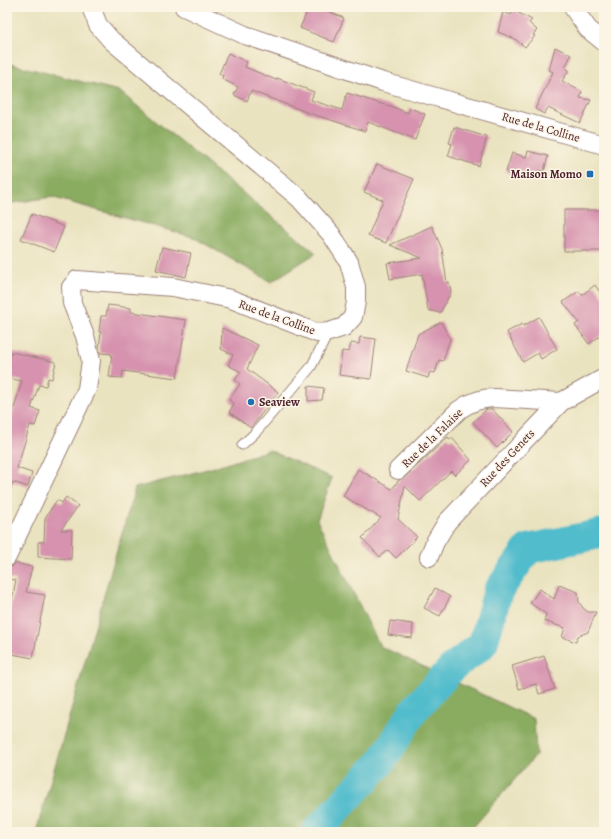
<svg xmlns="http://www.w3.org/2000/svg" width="611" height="839" font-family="Alegreya,serif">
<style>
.forest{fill:#8aac61;stroke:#6a6646}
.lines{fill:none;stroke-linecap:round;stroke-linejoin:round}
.river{stroke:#51bccc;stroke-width:30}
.building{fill:#d692ae}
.lane-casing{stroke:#9a8176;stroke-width:11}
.street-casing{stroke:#9a8176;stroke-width:20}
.lane{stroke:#fff;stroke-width:9}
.street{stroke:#fff;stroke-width:18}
.poi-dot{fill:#1f6fb2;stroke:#fcf5e5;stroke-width:1.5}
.labels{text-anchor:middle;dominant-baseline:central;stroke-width:3;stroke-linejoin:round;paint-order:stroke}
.street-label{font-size:12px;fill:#4a1f2b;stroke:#fcf5e5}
.poi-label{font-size:12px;font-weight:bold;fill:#4a1f2b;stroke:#fcf5e5;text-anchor:end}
</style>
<rect width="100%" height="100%" fill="#fcf5e5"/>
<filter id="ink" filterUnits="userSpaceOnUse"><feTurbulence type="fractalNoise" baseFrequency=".025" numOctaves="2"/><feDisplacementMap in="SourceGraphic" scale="8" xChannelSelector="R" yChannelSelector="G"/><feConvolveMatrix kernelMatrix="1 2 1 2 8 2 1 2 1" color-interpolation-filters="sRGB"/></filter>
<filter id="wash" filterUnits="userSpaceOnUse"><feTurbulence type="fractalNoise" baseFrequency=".012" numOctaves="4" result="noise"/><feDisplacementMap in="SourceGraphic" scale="16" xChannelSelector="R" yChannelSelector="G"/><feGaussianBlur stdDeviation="0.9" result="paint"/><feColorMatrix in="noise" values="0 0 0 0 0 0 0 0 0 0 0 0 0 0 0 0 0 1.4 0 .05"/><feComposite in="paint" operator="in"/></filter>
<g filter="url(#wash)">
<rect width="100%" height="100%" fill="#eae3c0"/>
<path class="forest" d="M 7,63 L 119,91 L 316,253 L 271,282 L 193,237 L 51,197 L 7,204 Z
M 269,450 L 332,478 L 317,520 L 380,646 L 534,719 L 536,755 L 469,832 L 36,832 L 135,488 L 223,465 Z"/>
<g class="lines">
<path class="river" d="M 316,832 L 382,761 L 414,710 L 452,668 L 483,644 L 498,591 L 528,549 L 604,533"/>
</g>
<g id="blocks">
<path class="building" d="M 309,7 L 317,7 L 344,18 L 334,42 L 300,28 Z
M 513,10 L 532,20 L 529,23 L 537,30 L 533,35 L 535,36 L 525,47 L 515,39 L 498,32 L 503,12 L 511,15 Z
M 555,47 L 571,55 L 565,68 L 569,70 L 562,81 L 582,92 L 580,98 L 591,100 L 580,123 L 548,108 L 544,114 L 535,109 L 553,72 L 549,70 Z
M 228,53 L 247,62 L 245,67 L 276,80 L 277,78 L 314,92 L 311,100 L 342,110 L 347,93 L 388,106 L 388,105 L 408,113 L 410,108 L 425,114 L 415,140 L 368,122 L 365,131 L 306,112 L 251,91 L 247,101 L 234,95 L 238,87 L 222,79 L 223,76 L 219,74 Z
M 454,127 L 487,137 L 479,166 L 448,156 L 452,144 L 449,143 Z
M 528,151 L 548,156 L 544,171 L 539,170 L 536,179 L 506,172 L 512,153 L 526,157 Z
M 377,164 L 414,179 L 386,243 L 368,236 L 383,200 L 364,192 Z
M 564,210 L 604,210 L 604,251 L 564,251 Z
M 32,214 L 64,227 L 54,252 L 21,239 Z
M 432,226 L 442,249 L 447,283 L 449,282 L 451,292 L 440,313 L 428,310 L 422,274 L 390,279 L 387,263 L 422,258 L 390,245 Z
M 162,247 L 191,253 L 186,277 L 156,270 Z
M 595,285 L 604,298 L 604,333 L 589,344 L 575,325 L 579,322 L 563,302 L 579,291 L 582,295 Z
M 108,305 L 131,308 L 131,312 L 186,320 L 177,378 L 123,371 L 122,378 L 109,377 L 112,354 L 100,353 L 99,348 L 101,332 L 99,332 L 101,316 L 106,316 Z
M 539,317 L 557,349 L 541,359 L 538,353 L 523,362 L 507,332 L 522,324 L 523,326 Z
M 441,322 L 450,339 L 443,361 L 439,360 L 435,373 L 430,372 L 428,378 L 406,371 L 418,334 Z
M 222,328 L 258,345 L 247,369 L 278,392 L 251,428 L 229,412 L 234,404 L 229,400 L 240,384 L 235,380 L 241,372 L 228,365 L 233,355 L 221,349 Z
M 360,337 L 376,339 L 371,379 L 339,375 L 342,351 L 349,352 L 351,343 L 359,344 Z
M 11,352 L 56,362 L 52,379 L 48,378 L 46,386 L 39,385 L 31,408 L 40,411 L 35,426 L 30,425 L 17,468 L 32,473 L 28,487 L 13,482 L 10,489 L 7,489 L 7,432 L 22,381 L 7,378 L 7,371 Z
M 308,386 L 324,388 L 322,400 L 308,401 Z
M 487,409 L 492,409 L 513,432 L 497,448 L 473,422 Z
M 448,437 L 450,440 L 452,438 L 471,460 L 455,475 L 451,471 L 420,501 L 405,486 L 398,519 L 417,537 L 396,558 L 388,550 L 380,557 L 362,538 L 381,518 L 343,496 L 358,469 L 392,489 L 399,480 L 405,477 Z
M 66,497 L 78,506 L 61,530 L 72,530 L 71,559 L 38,557 L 38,542 L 44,542 L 45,518 L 57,500 L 62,503 Z
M 15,563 L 32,567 L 26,592 L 45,595 L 33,658 L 7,653 L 7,618 L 8,619 L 16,580 L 7,579 L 7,567 L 13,566 Z
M 559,585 L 578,592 L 579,602 L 583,608 L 588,612 L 596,612 L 588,632 L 578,636 L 576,642 L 562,637 L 565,628 L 544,621 L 546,614 L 530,603 L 540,589 L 554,599 Z
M 435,588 L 450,597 L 440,616 L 424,608 Z
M 390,621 L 413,624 L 412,638 L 388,635 Z
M 544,656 L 555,689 L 539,694 L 536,684 L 519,689 L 512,666 Z"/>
</g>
</g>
<g filter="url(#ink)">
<use href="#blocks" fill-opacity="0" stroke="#9a8176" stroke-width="1"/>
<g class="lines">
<defs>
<path id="lane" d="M 242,445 L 256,432 L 311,367 L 329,332"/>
<path id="street" d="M 184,7 L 245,35 L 383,82 L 604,145
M 574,7 L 574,9 L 588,29 L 604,42
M 398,470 L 459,410 C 470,402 481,398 495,398 L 561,402
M 7,557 L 87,389 L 91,361 L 85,336 L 72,303 L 71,287 L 77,280 L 173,287 L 231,299 L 317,333 L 329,332 L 344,327 L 353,317 L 356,302 L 356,287 L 349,262 L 331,234 L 299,198 L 111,40 L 98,25 L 91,7
M 429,557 L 435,542 L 447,522 L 561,402 L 604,378"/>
</defs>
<use href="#lane" class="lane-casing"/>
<use href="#street" class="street-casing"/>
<use href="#lane" class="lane"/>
<use href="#street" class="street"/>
</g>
</g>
<g class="poi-dot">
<rect x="586" y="170" width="8" height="8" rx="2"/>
<circle cx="251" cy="402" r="4"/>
</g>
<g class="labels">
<g class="street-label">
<text transform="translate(541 127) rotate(16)">Rue de la Colline</text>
<text transform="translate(277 317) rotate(20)">Rue de la Colline</text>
<text transform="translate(432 438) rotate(-44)">Rue de la Falaise</text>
<text transform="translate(507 458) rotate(-47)">Rue des Genets</text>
</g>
<g class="poi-label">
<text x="582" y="174">Maison Momo</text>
<text x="259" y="402" text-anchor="start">Seaview</text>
</g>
</g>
<rect width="611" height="839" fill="none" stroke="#fcf5e5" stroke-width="24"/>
</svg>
